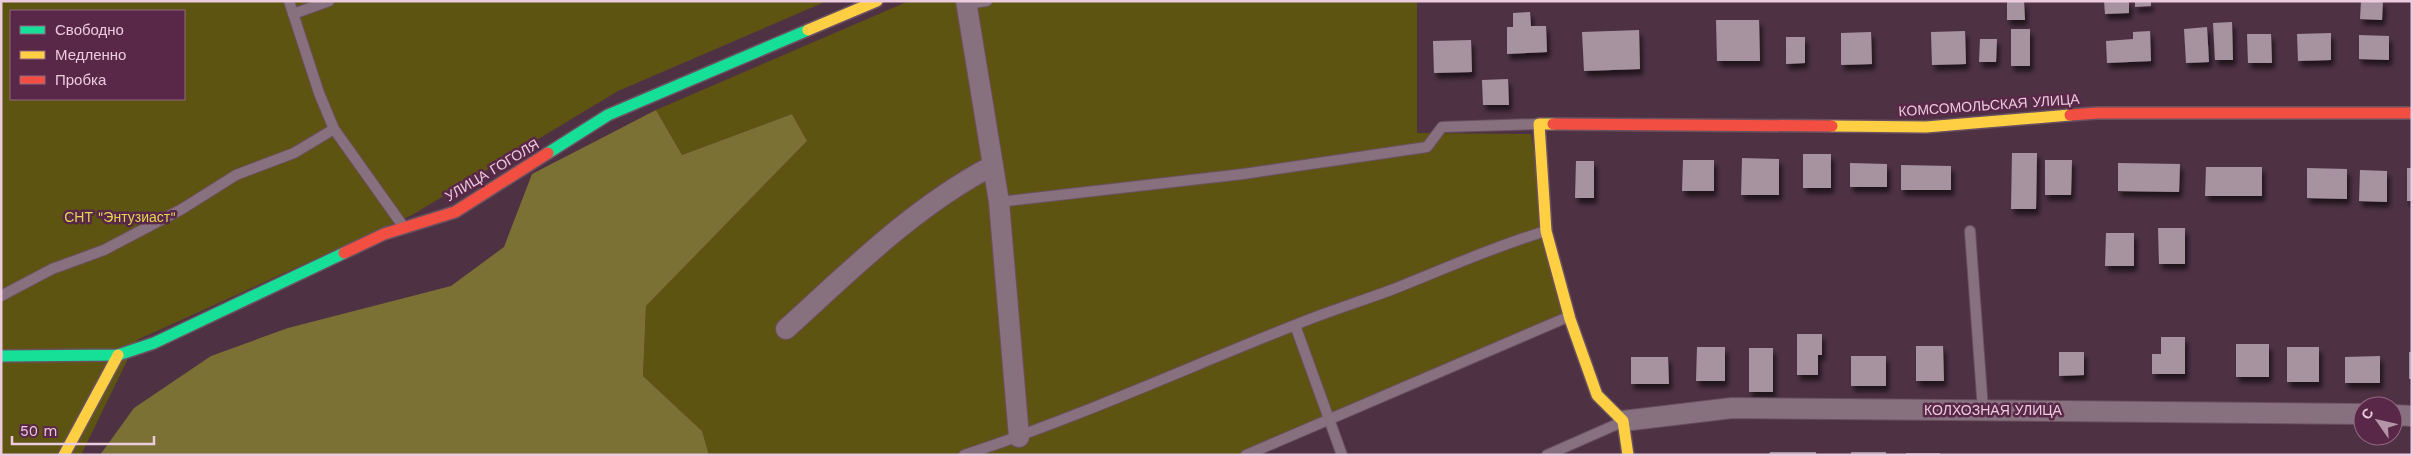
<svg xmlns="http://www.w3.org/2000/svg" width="2413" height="456" font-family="'Work Sans',sans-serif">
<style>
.green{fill:#5e5411;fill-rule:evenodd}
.forest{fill:#7b7135}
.building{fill:#a7939f;filter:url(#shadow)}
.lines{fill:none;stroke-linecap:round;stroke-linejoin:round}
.lane-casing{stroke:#6a5160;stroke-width:12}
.street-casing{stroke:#6a5160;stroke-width:22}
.fast-casing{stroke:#6a5160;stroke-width:14}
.slow-casing{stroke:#6a5160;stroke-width:14}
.jam-casing{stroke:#6a5160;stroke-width:14}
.lane{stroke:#87717f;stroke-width:10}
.street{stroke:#87717f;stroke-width:20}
.fast{stroke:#16e098;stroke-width:11}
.slow{stroke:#ffcf43;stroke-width:11}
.jam{stroke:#f24e42;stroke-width:11}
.labels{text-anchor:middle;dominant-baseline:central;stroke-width:5;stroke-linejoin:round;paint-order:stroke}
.street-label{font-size:14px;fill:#ebcbdd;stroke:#592747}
.park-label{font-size:14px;fill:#e4d655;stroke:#592747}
</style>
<defs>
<filter id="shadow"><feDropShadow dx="3" dy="5.5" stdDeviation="2.5" flood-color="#0009"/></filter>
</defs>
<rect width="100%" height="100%" fill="#4e3244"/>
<path class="green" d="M 1,1 L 827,1 L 618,91 L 412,215 L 137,340 L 81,455 L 1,455 ZM 11,11 L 184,11 L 184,99 L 11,99 Z
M 909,1 L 1417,1 L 1417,133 L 1531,134 L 1563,319 L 1246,455 L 709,455 L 702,431 L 643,376 L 646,306 L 807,141 L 792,114 L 682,155 L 656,110 Z"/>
<path class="forest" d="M 656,110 L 682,155 L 792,114 L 807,141 L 646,306 L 643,376 L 702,431 L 709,455 L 100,455 L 134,408 L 211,356 L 288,328 L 451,286 L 504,247 L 532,174 Z"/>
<path class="building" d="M 2007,1 L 2024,1 L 2025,20 L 2007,20 Z
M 2104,1 L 2129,1 L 2129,13 L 2105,14 Z
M 2135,1 L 2151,1 L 2151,6 L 2135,7 Z
M 2361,1 L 2383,1 L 2382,20 L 2360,19 Z
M 1530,12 L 1531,26 L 1546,26 L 1547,52 L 1507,54 L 1507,27 L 1513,27 L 1513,13 Z
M 1716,20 L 1759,20 L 1760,61 L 1717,61 Z
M 2232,22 L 2233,60 L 2215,60 L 2213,23 Z
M 2207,27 L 2209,62 L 2186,63 L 2184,29 Z
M 2011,29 L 2030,29 L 2030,66 L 2011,66 Z
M 1639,30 L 1640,69 L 1584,71 L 1582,32 Z
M 1965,31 L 1966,64 L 1932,65 L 1931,32 Z
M 2150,31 L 2151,61 L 2107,63 L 2106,41 L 2133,39 L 2133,32 Z
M 1871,32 L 1872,64 L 1841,65 L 1841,33 Z
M 2331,33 L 2331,60 L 2298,61 L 2297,34 Z
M 2247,34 L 2271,34 L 2272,63 L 2248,63 Z
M 2359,35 L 2389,36 L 2389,60 L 2359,59 Z
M 1786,37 L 1805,37 L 1805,63 L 1786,64 Z
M 1980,39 L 1997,39 L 1996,62 L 1979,62 Z
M 1471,40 L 1472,72 L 1434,73 L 1433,41 Z
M 1508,79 L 1509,105 L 1483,105 L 1482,80 Z
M 2012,153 L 2037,153 L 2036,209 L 2011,209 Z
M 1803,154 L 1831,154 L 1831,188 L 1803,188 Z
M 1742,158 L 1779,159 L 1779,195 L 1741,195 Z
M 1683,160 L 1714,160 L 1714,191 L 1682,191 Z
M 2045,160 L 2072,160 L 2071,195 L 2045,195 Z
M 1576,161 L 1594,161 L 1594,198 L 1575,198 Z
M 1850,163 L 1887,164 L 1887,187 L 1850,187 Z
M 2118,163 L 2180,164 L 2179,192 L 2118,191 Z
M 1901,165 L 1951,166 L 1951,190 L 1901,190 Z
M 2206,167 L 2262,167 L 2262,196 L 2205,196 Z
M 2307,168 L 2347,169 L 2347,199 L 2307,198 Z
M 2407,168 L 2412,168 L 2412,201 L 2407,201 Z
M 2360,170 L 2387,171 L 2387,202 L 2359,201 Z
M 2158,228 L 2185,228 L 2185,264 L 2159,264 Z
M 2106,233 L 2134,233 L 2134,266 L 2105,266 Z
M 1797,334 L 1822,334 L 1822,355 L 1818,355 L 1818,375 L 1797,375 Z
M 2161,337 L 2185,337 L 2185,374 L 2152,374 L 2152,354 L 2161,354 Z
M 2236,344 L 2269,344 L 2269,377 L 2236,377 Z
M 1916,346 L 1943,346 L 1944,381 L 1916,381 Z
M 1697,347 L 1725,347 L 1725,381 L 1696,381 Z
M 2287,347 L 2319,347 L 2319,382 L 2287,382 Z
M 1749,348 L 1773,348 L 1773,392 L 1749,392 Z
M 2059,352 L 2084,352 L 2084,375 L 2059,376 Z
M 2409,352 L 2412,352 L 2412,379 L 2409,379 Z
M 1851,356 L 1886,356 L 1886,386 L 1851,386 Z
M 2380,356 L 2380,383 L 2345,383 L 2345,357 Z
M 1631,357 L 1668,357 L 1669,384 L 1631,384 Z
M 1770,452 L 1816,452 L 1816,455 L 1769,455 Z
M 1851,452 L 1886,452 L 1886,455 L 1851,455 Z
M 1906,453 L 1940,453 L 1940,455 L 1906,455 Z"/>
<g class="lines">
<defs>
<path id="lane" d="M 289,1 L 319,93 L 334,129 L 403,226
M 966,4 L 987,1
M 293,14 L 329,1
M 999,202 L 1243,174 L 1427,147 L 1442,127 L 1538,124
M 1970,231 L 1983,410
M 1,296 L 52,269 L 104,250 L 182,209 L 236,175 L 294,153 L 334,129
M 1295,325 L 1342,455
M 964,455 C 1077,418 1184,369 1295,325 C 1326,312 1359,302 1391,290 C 1442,270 1492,247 1546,231
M 1246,455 L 1563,319
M 1547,455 L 1622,422"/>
<path id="street" d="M 966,1 L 999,202 L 1019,437
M 786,329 C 850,271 915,206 992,166
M 2393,415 L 2412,416
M 1623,421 L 1732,408 L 2363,414"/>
<path id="fast" d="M 548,153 L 608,115 L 808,30
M 1,356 L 118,355 L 154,343 L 344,253"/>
<path id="slow" d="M 808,30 L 877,1
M 1553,124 L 1539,124 L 1546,231 L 1570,319 L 1597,395 L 1623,421 L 1628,455
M 1832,126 L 1926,127 L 2070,115
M 64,455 L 118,355"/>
<path id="jam" d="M 2070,115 L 2097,113 L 2412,113
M 1553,124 L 1832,126
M 344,253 L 384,234 L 455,212 L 548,153"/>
</defs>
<use href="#lane" class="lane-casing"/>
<use href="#street" class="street-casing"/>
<use href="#fast" class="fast-casing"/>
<use href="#slow" class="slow-casing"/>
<use href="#jam" class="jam-casing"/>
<use href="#lane" class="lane"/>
<use href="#street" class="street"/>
<use href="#fast" class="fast"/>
<use href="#slow" class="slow"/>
<use href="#jam" class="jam"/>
</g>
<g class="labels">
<g class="street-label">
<text transform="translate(1989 105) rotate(-4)">КОМСОМОЛЬСКАЯ УЛИЦА</text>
<text transform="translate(492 170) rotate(-31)">УЛИЦА ГОГОЛЯ</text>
<text x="1993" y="410">КОЛХОЗНАЯ УЛИЦА</text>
</g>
<g class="park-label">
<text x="120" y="217">СНТ "Энтузиаст"</text>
</g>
</g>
<rect width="2413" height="456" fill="none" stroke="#ebcbdd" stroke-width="5"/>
<rect x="10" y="10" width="175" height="90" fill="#592747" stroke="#936983"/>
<rect x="20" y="26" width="25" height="8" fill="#16e098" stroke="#936983"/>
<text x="55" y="35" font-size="15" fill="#ebcbdd">Свободно</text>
<rect x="20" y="51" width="25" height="8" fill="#ffcf43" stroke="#936983"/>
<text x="55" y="60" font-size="15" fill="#ebcbdd">Медленно</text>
<rect x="20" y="76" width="25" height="8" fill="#f24e42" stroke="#936983"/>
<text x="55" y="85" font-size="15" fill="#ebcbdd">Пробка</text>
<g transform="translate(2378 421) rotate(304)"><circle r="24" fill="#592747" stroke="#936983"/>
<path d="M0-4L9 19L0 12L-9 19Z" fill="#b495a7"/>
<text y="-8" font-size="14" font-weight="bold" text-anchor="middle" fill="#ebcbdd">С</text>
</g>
<path d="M12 436v8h142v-8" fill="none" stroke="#ebcbdd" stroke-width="2.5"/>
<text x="20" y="436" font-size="15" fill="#ebcbdd" stroke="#592747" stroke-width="4" paint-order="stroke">50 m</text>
</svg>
